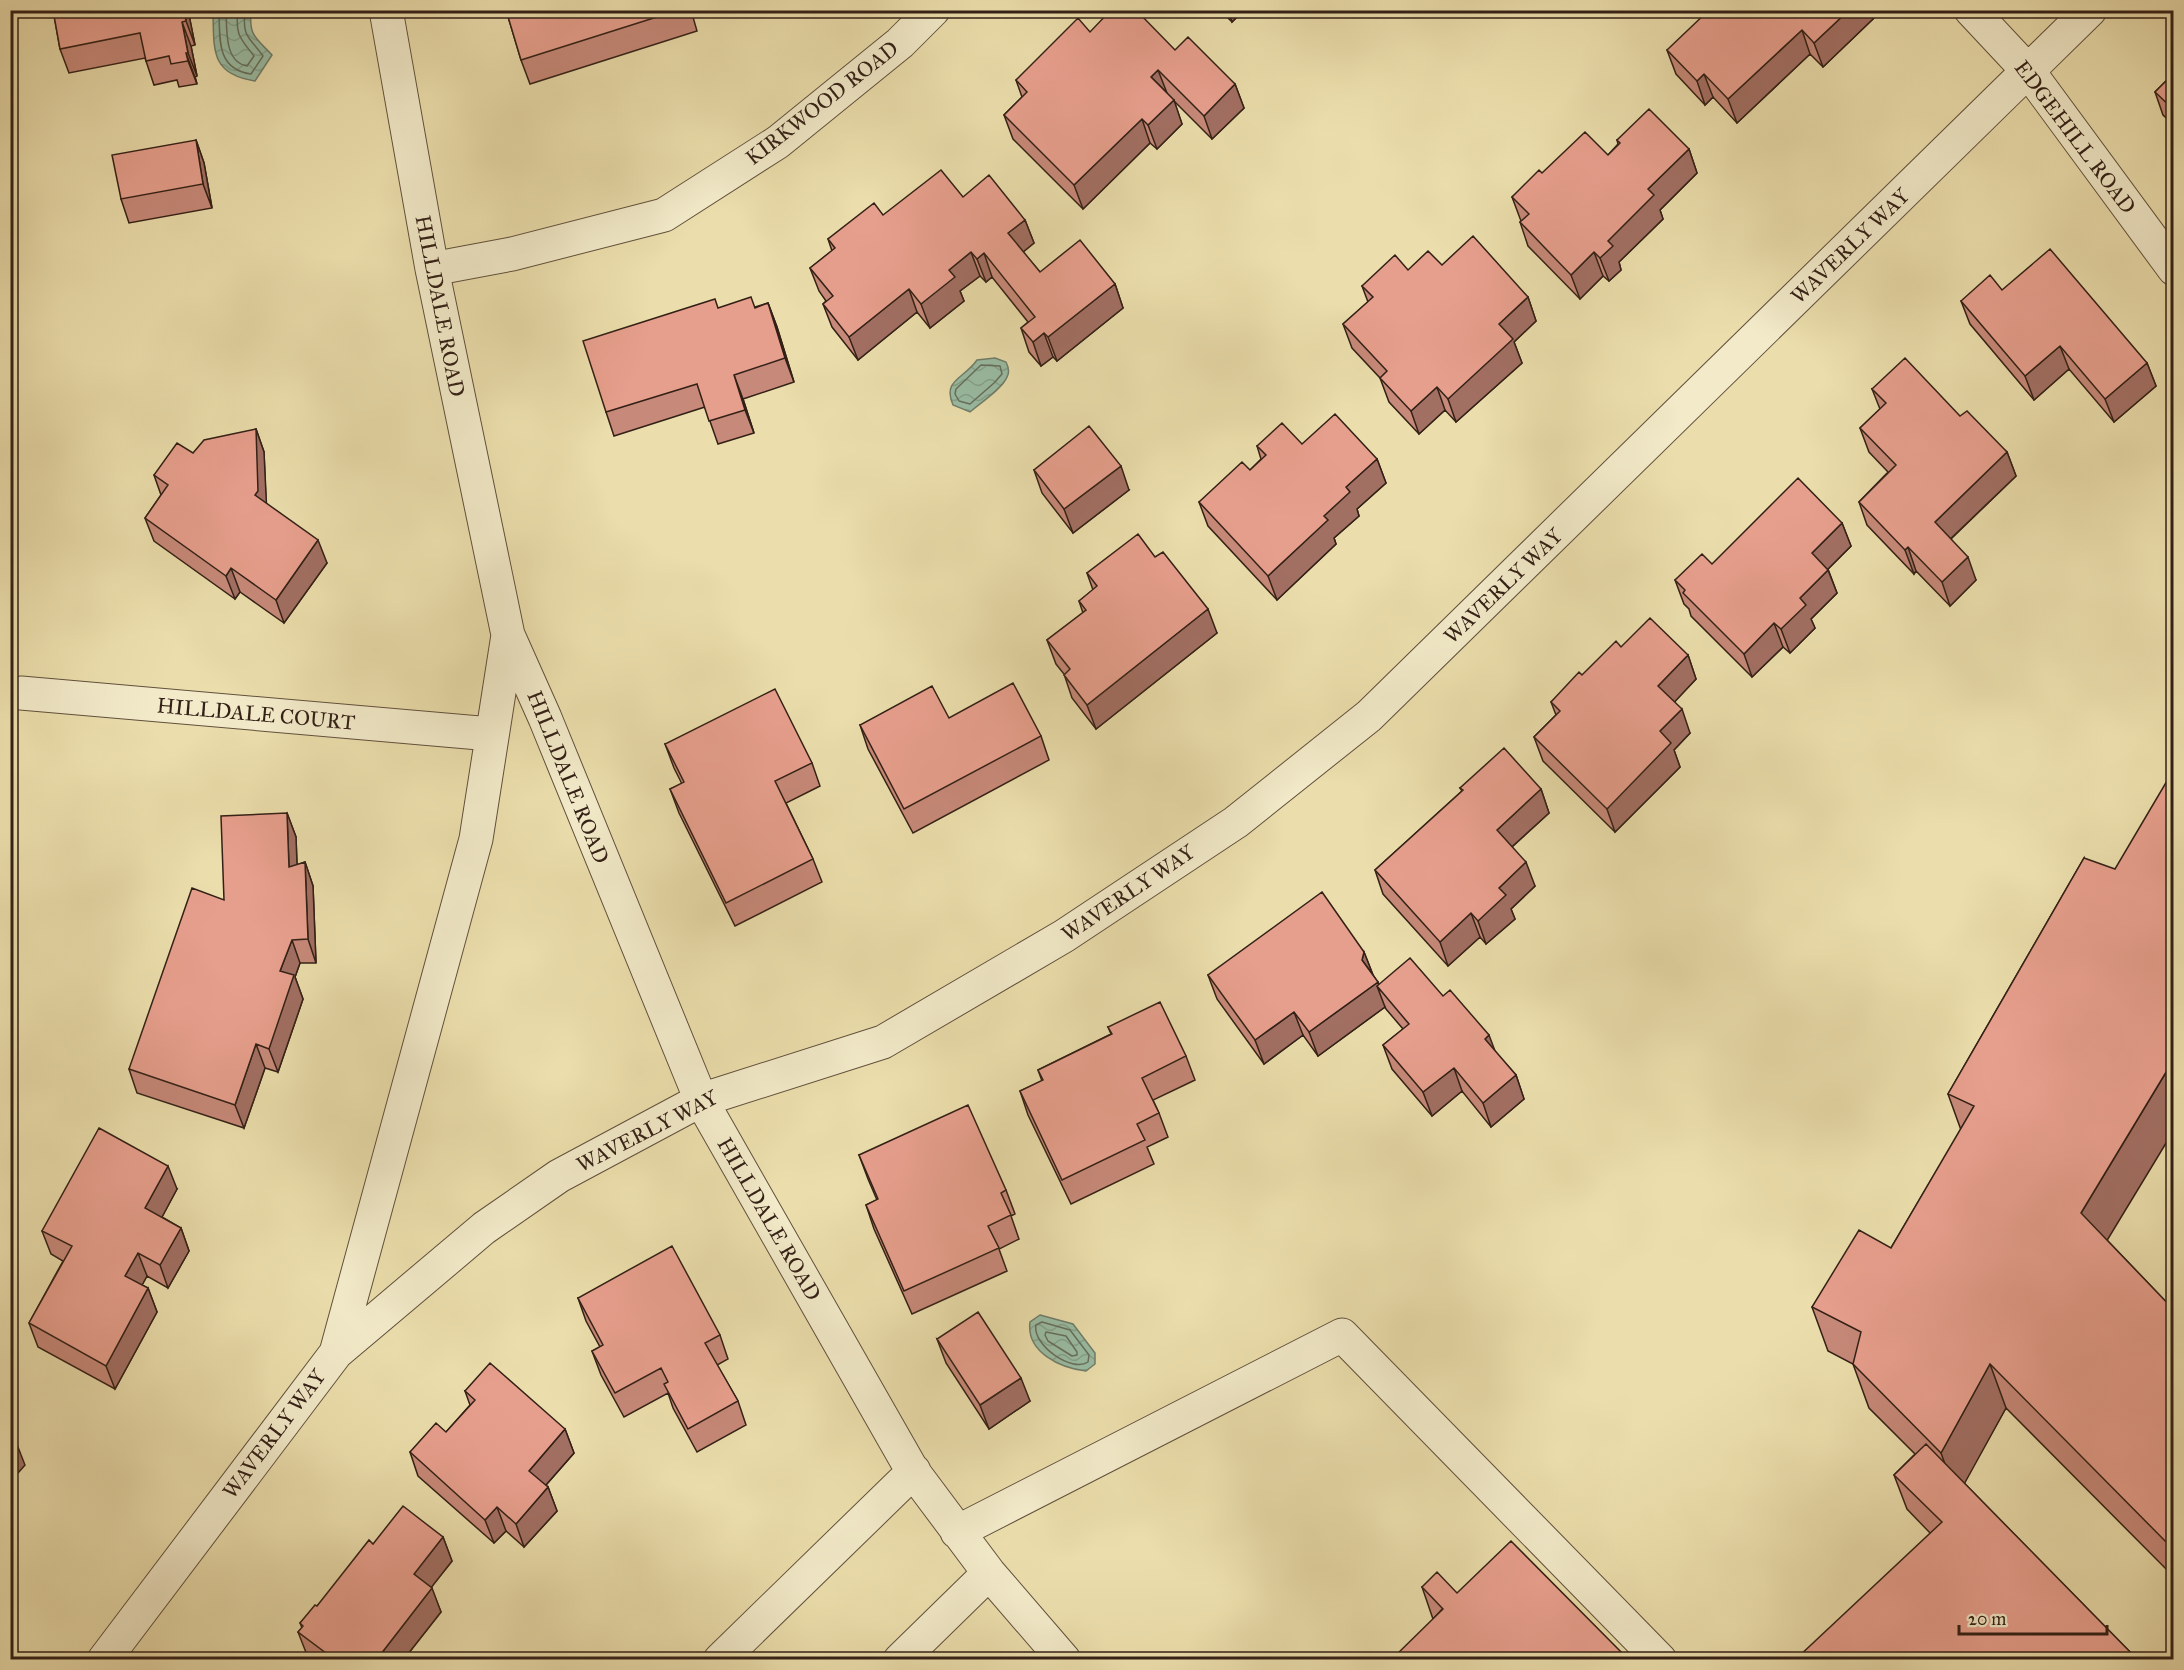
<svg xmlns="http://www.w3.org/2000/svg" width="2184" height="1670" font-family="'IM FELL Great Primer',serif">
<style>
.water{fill:url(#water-waves);stroke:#707e6b;stroke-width:1.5}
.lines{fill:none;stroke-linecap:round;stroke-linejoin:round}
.shore{stroke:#666e5d;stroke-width:1.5}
.minor-casing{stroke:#61503c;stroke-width:35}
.minor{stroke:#f2eac9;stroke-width:33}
.wall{fill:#c78979;stroke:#332016;stroke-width:1.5}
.shaded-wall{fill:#a26f63;stroke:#332016;stroke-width:1.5}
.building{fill:#e79f8d;stroke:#332016;stroke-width:1.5}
.labels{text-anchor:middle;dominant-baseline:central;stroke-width:4.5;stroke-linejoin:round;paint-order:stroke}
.street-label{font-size:21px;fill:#332016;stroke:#f2eac9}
</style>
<defs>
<pattern id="water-waves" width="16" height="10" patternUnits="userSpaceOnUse" patternTransform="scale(1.5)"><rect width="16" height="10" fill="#99bda4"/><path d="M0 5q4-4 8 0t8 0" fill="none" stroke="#84a28c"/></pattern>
</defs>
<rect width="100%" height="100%" fill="#ebdeac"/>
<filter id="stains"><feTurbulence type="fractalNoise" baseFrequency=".00333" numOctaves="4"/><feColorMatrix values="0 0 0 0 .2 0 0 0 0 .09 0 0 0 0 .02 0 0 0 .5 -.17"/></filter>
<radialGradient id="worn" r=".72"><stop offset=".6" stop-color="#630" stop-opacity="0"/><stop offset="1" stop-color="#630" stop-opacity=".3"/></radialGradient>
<path class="water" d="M 213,11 L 251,11 C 249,36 255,37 272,55 L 255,81 C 210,74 214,50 213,11 Z
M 995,358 L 1006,362 C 1008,366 1010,372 1007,377 C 1003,388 979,404 970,412 L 953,405 C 942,380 964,379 977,360 Z
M 1040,1315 L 1073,1324 L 1095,1353 L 1095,1364 L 1086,1371 C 1060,1368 1026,1352 1030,1322 Z"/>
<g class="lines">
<path class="shore" d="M 219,10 C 220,39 216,69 251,74 L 263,56 C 249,36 242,38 245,10
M 226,10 C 227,29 224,62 247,66 L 254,56 C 240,38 235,35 238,10
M 981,365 L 1000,366 L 1002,374 L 994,383 L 970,404 L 959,401 L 955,394 L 956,389 Z
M 1042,1322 L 1070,1330 L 1089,1355 L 1088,1362 C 1072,1373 1032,1345 1036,1325 Z
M 1046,1332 L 1066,1336 L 1077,1352 L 1077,1355 L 1072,1356 L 1048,1341 L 1045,1335 Z"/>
<defs>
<path id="minor" d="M 386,10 L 432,269 L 508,635 L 545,718 L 701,1100 L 912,1470 L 989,1573 L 1064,1660
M 1971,10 L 2029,72 L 2174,269
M 432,269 L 512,254 L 664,215 L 778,142 L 900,43 L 933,10
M 21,693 L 491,734
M 336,1353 L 476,839 L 508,635
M 957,1532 L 1342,1335 L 1660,1660
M 104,1660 L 336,1353 L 484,1228 L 559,1176 L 701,1100 L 883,1042 L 1064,936 L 1236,822 L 1369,716 L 2090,10
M 720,1660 L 914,1471
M 900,1660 L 989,1573"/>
</defs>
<use href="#minor" class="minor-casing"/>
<use href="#minor" class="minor"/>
</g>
<path class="wall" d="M 53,10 L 188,10 L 195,45 L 191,46 L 197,76 L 195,77 L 197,84 L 179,87 L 177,80 L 154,85 L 145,58 L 69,73 L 60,49 Z
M 506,10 L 691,10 L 697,31 L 530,84 L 521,60 Z
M 1220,10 L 1244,10 L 1232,22 Z
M 1873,19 L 1823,67 L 1810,54 L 1737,123 L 1713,97 L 1705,105 L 1676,74 L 1667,50 Z
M 1090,32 L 1175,50 L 1235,84 L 1244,108 L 1212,139 L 1174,101 L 1182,124 L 1157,149 L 1150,143 L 1083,209 L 1013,139 L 1004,115 L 1022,97 L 1016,80 Z
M 2174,73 L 2174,125 L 2163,115 L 2155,92 Z
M 196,140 L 204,163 L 212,208 L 129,223 L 121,199 Z
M 1617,140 L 1689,149 L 1697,173 L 1660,210 L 1663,219 L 1619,262 L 1621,270 L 1609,281 L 1603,276 L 1580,299 L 1528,246 L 1520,222 L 1521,221 L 1512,197 L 1542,173 L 1608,155 L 1618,144 Z
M 963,197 L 1025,220 L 1034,243 L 1023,252 L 1040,272 L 1115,284 L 1123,308 L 1057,361 L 1053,357 L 1041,366 L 1029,352 L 1021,328 L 1028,322 L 992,277 L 986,282 L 980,276 L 960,291 L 964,301 L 930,328 L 917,312 L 858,360 L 832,327 L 823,304 L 826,301 L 819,291 L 810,268 L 832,251 L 828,239 L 883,215 Z
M 1442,265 L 1528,297 L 1536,321 L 1514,342 L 1522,363 L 1456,422 L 1445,410 L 1419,434 L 1389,402 L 1380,378 L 1352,348 L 1343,324 L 1368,302 L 1362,286 L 1408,270 Z
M 2002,290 L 2147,363 L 2156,386 L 2114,422 L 2069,369 L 2034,400 L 1970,324 L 1961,301 Z
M 768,303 L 777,327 L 794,382 L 743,399 L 754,433 L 718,444 L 705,407 L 614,436 L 606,412 L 718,308 L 755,307 Z
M 1872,389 L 1960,416 L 2007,452 L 2016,476 L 1951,539 L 1976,580 L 1950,606 L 1916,571 L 1914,574 L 1867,525 L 1859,502 L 1888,472 L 1869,452 L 1860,428 L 1880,409 Z
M 256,429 L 264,452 L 266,503 L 327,563 L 284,623 L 240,592 L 235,599 L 154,541 L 145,518 L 161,495 L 154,475 L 193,453 Z
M 1302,444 L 1377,459 L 1386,483 L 1357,509 L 1359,516 L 1334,538 L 1336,544 L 1277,600 L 1208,526 L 1199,502 L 1250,470 L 1261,459 L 1257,446 Z
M 1034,470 L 1129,490 L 1073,533 L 1042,493 Z
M 1842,523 L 1851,546 L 1828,569 L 1837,593 L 1811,619 L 1815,628 L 1790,653 L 1783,647 L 1752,677 L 1691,616 L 1689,609 L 1684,604 L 1675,580 L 1712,564 Z
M 1155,557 L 1217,633 L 1096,729 L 1072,698 L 1064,674 L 1056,664 L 1047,640 L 1083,613 L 1079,601 L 1093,590 L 1087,573 Z
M 1621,647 L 1688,655 L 1696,679 L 1674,702 L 1690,733 L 1674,750 L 1680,767 L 1615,832 L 1543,761 L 1534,737 L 1556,715 L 1551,702 L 1582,675 Z
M 949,718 L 1041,736 L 1049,760 L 913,833 L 868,749 L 860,725 Z
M 665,744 L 812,763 L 820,786 L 786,803 L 813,859 L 822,882 L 735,926 L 679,813 L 670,789 L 682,784 L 674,768 Z
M 1460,788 L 1541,789 L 1549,813 L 1512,847 L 1535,886 L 1511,909 L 1515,919 L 1486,944 L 1480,937 L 1448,966 L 1383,894 L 1375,870 L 1462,791 Z
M 287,813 L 296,837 L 297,865 L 305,862 L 313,886 L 316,963 L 300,963 L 295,977 L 303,999 L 278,1072 L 265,1068 L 244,1128 L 137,1093 L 129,1069 L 224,900 Z
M 2084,858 L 2107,1240 L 2174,1310 L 2174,1577 L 2006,1408 L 1964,1483 L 2137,1659 L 1930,1533 L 1907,1509 L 1894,1475 L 1915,1454 L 1869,1408 L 1853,1364 L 1828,1351 L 1812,1307 L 1891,1248 L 1961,1130 L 1948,1094 Z
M 1364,952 L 1373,975 L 1379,984 L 1443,996 L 1495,1052 L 1516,1075 L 1524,1099 L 1491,1127 L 1462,1091 L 1432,1116 L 1392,1069 L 1383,1045 L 1403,1029 L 1386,1009 L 1385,1007 L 1318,1056 L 1303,1035 L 1264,1064 L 1217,999 L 1208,975 Z
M 1108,1027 L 1186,1056 L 1195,1080 L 1153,1100 L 1159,1113 L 1168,1137 L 1147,1147 L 1154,1164 L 1071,1204 L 1028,1115 L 1020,1091 L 1042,1081 L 1038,1070 L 1111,1034 Z
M 859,1155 L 1006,1190 L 1015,1214 L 1011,1216 L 1019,1239 L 999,1249 L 1007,1271 L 912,1314 L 874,1229 L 866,1205 L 877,1200 L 868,1179 Z
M 177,1189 L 162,1217 L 181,1228 L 189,1251 L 168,1288 L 147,1276 L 142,1285 L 148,1288 L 157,1312 L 115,1389 L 38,1347 L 29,1323 L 63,1261 L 51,1254 L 42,1231 Z
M 578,1298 L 720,1335 L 728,1359 L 717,1365 L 738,1401 L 746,1425 L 697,1452 L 673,1408 L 668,1393 L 624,1417 L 601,1375 L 592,1351 L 600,1347 L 586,1321 Z
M 937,1339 L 1030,1401 L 989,1429 L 946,1363 Z
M 465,1391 L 565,1429 L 574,1453 L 546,1485 L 548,1487 L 557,1511 L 524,1547 L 506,1531 L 494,1543 L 418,1476 L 410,1452 L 446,1432 L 470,1405 Z
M 443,1537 L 452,1561 L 431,1587 L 441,1612 L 404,1659 L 312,1659 L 307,1655 L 298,1632 L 302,1628 L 300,1623 L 317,1606 L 373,1544 Z
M 1422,1587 L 1457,1593 L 1433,1619 Z"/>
<path class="shaded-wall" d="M 184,10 L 188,10 L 195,45 L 186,21 Z
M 1228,10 L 1244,10 L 1232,22 Z
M 1849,10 L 1870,10 L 1873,19 L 1823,67 L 1814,43 Z
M 182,22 L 191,46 L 197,76 L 188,53 Z
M 1802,30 L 1810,54 L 1737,123 L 1728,99 Z
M 186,53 L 195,77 L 197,84 L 188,61 Z
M 1158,70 L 1167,93 L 1151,77 Z
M 1704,74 L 1713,97 L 1705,105 L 1697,81 Z
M 1235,84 L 1244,108 L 1212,139 L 1204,116 Z
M 1174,100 L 1182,124 L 1157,149 L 1148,125 Z
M 1142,119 L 1150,143 L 1083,209 L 1074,185 Z
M 196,140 L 204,163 L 212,208 L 203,184 Z
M 1689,149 L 1697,173 L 1660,210 L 1663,219 L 1619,262 L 1621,270 L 1609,281 L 1600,258 L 1608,241 L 1648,189 Z
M 1025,220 L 1034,243 L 1017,257 L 1008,233 Z
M 971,252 L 980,276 L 960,291 L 964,301 L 930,328 L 921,304 L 949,270 Z
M 1594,252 L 1603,276 L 1580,299 L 1571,275 Z
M 984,253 L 992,277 L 986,282 L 977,259 Z
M 1115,284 L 1123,308 L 1057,361 L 1048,337 Z
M 909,289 L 917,312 L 858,360 L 849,337 Z
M 1528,297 L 1536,321 L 1514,342 L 1522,363 L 1456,422 L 1448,399 L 1499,324 Z
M 768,303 L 777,327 L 794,382 L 785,358 Z
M 1044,333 L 1053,357 L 1041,366 L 1033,342 Z
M 2060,346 L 2069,369 L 2034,400 L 2025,376 Z
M 2147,363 L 2156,386 L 2114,422 L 2105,399 Z
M 734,375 L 743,399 L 754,433 L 745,410 Z
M 1437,387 L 1445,410 L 1419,434 L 1411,411 Z
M 256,429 L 264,452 L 267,515 L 255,495 Z
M 2007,452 L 2016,476 L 1943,546 L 1935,522 Z
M 1377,459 L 1386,483 L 1357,509 L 1359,516 L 1334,538 L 1336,544 L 1277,600 L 1268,576 L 1346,487 Z
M 1121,466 L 1129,490 L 1073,533 L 1064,509 Z
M 1842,523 L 1851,546 L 1820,577 L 1812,553 Z
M 318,540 L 327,563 L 284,623 L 276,600 Z
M 1908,547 L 1916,571 L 1914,574 L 1905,550 Z
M 1968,557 L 1976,580 L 1950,606 L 1942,582 Z
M 231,568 L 240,592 L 235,599 L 226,576 Z
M 1828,570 L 1837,593 L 1811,619 L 1815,628 L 1790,653 L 1781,629 L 1800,598 Z
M 1208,609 L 1217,633 L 1096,729 L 1087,705 Z
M 1774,623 L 1783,647 L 1752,677 L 1744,654 Z
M 1688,655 L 1696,679 L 1667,710 L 1658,686 Z
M 1682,709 L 1690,733 L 1674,750 L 1680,767 L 1615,832 L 1607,809 L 1660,731 Z
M 1541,789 L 1549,813 L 1505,853 L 1497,830 Z
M 287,813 L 296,837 L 298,891 L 289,867 Z
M 305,862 L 313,886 L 316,963 L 308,939 Z
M 1526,862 L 1535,886 L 1511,909 L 1515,919 L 1486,944 L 1478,921 L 1499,888 Z
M 1471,913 L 1480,937 L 1448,966 L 1440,942 Z
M 292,940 L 300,963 L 295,977 L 303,999 L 278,1072 L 269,1049 L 280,971 Z
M 1364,952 L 1373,975 L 1362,960 Z
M 1378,982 L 1381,991 L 1377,986 L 1385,1007 L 1318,1056 L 1309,1032 Z
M 1294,1012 L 1303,1035 L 1264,1064 L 1255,1040 Z
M 1489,1035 L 1498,1059 L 1485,1039 Z
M 256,1044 L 265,1068 L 244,1128 L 235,1105 Z
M 2174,1059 L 2174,1130 L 2097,1257 L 2081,1213 Z
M 1454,1068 L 1462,1091 L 1432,1116 L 1423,1092 Z
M 1516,1075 L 1524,1099 L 1491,1127 L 1483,1103 Z
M 168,1166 L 177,1189 L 154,1232 L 145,1208 Z
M 181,1228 L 189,1251 L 168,1288 L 160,1265 Z
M 138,1253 L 147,1276 L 134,1300 L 125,1276 Z
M 148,1288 L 157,1312 L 115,1389 L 106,1366 Z
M 1990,1364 L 2006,1408 L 1957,1497 L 1941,1453 Z
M 1021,1378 L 1030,1401 L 989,1429 L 980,1405 Z
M 565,1429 L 574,1453 L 538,1494 L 529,1471 Z
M 16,1442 L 25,1465 L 10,1482 L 10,1448 Z
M 548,1487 L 557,1511 L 524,1547 L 516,1524 Z
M 497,1507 L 506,1531 L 494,1543 L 485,1520 Z
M 443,1537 L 452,1561 L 423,1598 L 414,1574 Z
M 432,1588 L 441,1612 L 404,1659 L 377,1659 Z"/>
<path class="building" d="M 53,10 L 184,10 L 186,21 L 182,22 L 188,53 L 186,53 L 188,61 L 171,64 L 169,56 L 146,61 L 140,33 L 60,49 Z
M 506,10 L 679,10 L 521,60 Z
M 1111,10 L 1136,10 L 1175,50 L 1188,37 L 1235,84 L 1204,116 L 1158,70 L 1151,77 L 1174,100 L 1148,125 L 1142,119 L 1074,185 L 1004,115 L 1027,92 L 1016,80 L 1078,18 L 1090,32 Z
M 1709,10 L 1849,10 L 1814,43 L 1802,30 L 1728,99 L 1704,74 L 1697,81 L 1667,50 Z
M 2174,73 L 2174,110 L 2155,92 Z
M 1649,109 L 1689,149 L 1648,189 L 1654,195 L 1608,241 L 1613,246 L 1600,258 L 1594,252 L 1571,275 L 1520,222 L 1529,214 L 1512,197 L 1539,170 L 1542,173 L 1585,132 L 1608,155 L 1620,143 L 1617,140 Z
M 196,140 L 203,184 L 121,199 L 112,155 Z
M 941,170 L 963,197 L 989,175 L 1025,220 L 1008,233 L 1040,272 L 1080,240 L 1115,284 L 1048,337 L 1044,333 L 1033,342 L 1021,328 L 1035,317 L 984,253 L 977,259 L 971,252 L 949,270 L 955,277 L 921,304 L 909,289 L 849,337 L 823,304 L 833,296 L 810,268 L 835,248 L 828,239 L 874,203 L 883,215 Z
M 1473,236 L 1528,297 L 1499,324 L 1513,339 L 1448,399 L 1437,387 L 1411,411 L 1380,378 L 1387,371 L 1343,324 L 1373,297 L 1362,286 L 1395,255 L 1408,270 L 1428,251 L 1442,265 Z
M 2050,249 L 2147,363 L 2105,399 L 2060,346 L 2025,376 L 1961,301 L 1990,275 L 2002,290 Z
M 751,297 L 755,308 L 768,303 L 785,358 L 734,375 L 745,410 L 709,421 L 697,384 L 606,412 L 583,341 L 715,299 L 718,308 Z
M 1905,358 L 1960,416 L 1967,411 L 2007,452 L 1935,522 L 1968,557 L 1942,582 L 1908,547 L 1905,550 L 1859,502 L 1896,465 L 1860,428 L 1886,403 L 1872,389 Z
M 1335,414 L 1377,459 L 1346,487 L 1350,492 L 1324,516 L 1328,520 L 1268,576 L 1199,502 L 1242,462 L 1250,470 L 1266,455 L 1257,446 L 1282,423 L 1302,444 Z
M 1089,426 L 1121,466 L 1064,509 L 1034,470 Z
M 256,429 L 258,491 L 255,495 L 318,540 L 276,600 L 231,568 L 226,576 L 145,518 L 168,485 L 154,475 L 177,443 L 193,453 L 204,440 Z
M 1798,478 L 1842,523 L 1812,553 L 1828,570 L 1800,598 L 1806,605 L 1781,629 L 1774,623 L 1744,654 L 1683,593 L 1685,590 L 1675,580 L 1702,554 L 1712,564 Z
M 1138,534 L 1155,557 L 1163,552 L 1208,609 L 1087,705 L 1064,675 L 1070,669 L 1047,640 L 1086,610 L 1079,601 L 1097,586 L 1087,573 Z
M 1650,618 L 1688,655 L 1658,686 L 1682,709 L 1660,731 L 1671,743 L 1607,809 L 1534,737 L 1560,711 L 1551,702 L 1579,672 L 1582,675 L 1616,641 L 1621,647 Z
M 1013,683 L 1041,736 L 904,809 L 860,725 L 932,686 L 949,718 Z
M 775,689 L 812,763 L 775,781 L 813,859 L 726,903 L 670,789 L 684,782 L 665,744 Z
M 1504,748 L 1541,789 L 1497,830 L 1526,862 L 1499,888 L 1506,895 L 1478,921 L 1471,913 L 1440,942 L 1375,870 L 1463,790 L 1460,788 Z
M 2174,769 L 2174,1059 L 2081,1213 L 2174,1310 L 2174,1550 L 1990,1364 L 1941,1453 L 1853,1364 L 1861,1332 L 1812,1307 L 1859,1230 L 1891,1248 L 1974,1106 L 1948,1094 L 2084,858 L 2115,869 Z
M 287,813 L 289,867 L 305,862 L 308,939 L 292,940 L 280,971 L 294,975 L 269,1049 L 256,1044 L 235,1105 L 129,1069 L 192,888 L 224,900 L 221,816 Z
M 1322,892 L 1364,952 L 1362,960 L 1378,982 L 1309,1032 L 1294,1012 L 1255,1040 L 1208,975 Z
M 1410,958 L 1443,996 L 1450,990 L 1489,1035 L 1485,1039 L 1516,1075 L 1483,1103 L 1454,1068 L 1423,1092 L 1383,1045 L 1409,1024 L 1377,986 Z
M 1160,1002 L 1186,1056 L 1142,1078 L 1159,1113 L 1137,1124 L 1145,1140 L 1062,1180 L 1020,1091 L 1043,1080 L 1038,1070 L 1112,1034 L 1108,1027 Z
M 968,1105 L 1006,1190 L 1001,1193 L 1011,1215 L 988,1226 L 999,1248 L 904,1291 L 866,1205 L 878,1199 L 859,1155 Z
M 99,1128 L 168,1166 L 145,1208 L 181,1228 L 160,1265 L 138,1253 L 125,1276 L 148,1288 L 106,1366 L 29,1323 L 72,1246 L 42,1231 Z
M 672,1246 L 720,1335 L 705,1343 L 738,1401 L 688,1429 L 664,1384 L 668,1382 L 661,1368 L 615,1393 L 592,1351 L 603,1345 L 578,1298 Z
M 978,1312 L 1021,1378 L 980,1405 L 937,1339 Z
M 490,1363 L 565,1429 L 529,1471 L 548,1487 L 516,1524 L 497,1507 L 485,1520 L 410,1452 L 436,1423 L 446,1432 L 475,1400 L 465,1391 Z
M 10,1437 L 16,1442 L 10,1448 Z
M 1926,1444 L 2137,1659 L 1796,1659 L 1942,1522 L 1894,1475 Z
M 403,1506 L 443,1537 L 414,1574 L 432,1588 L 377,1659 L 334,1659 L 298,1632 L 303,1626 L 300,1623 L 315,1605 L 317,1606 L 369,1540 L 373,1544 Z
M 1511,1541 L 1628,1659 L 1392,1659 L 1443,1609 L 1422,1587 L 1437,1572 L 1457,1593 Z"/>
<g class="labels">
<g class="street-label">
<text transform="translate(822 103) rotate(-38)">KIRKWOOD ROAD</text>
<text transform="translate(2075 137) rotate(53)">EDGEHILL ROAD</text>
<text transform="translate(1850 246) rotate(-44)">WAVERLY WAY</text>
<text transform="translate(440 306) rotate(79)">HILLDALE ROAD</text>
<text transform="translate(1503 586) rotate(-44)">WAVERLY WAY</text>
<text transform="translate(256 714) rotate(5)">HILLDALE COURT</text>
<text transform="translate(568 777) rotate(68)">HILLDALE ROAD</text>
<text transform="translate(1128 893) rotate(-34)">WAVERLY WAY</text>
<text transform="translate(647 1131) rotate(-27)">WAVERLY WAY</text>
<text transform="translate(769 1219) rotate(60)">HILLDALE ROAD</text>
<text transform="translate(274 1434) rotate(-53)">WAVERLY WAY</text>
</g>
</g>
<rect width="2184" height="1670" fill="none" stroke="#ebdeac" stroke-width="36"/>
<rect x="12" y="12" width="2160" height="1646" fill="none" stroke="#332016" stroke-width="3"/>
<rect x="18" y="18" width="2148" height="1634" fill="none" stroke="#332016" stroke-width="1.5"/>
<path d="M1959 1625v9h148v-9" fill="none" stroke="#332016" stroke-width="3"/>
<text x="1968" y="1625" font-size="18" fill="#332016" stroke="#f2eac9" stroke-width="4.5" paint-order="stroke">20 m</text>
<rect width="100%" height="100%" filter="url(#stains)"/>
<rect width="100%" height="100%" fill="url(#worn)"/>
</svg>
